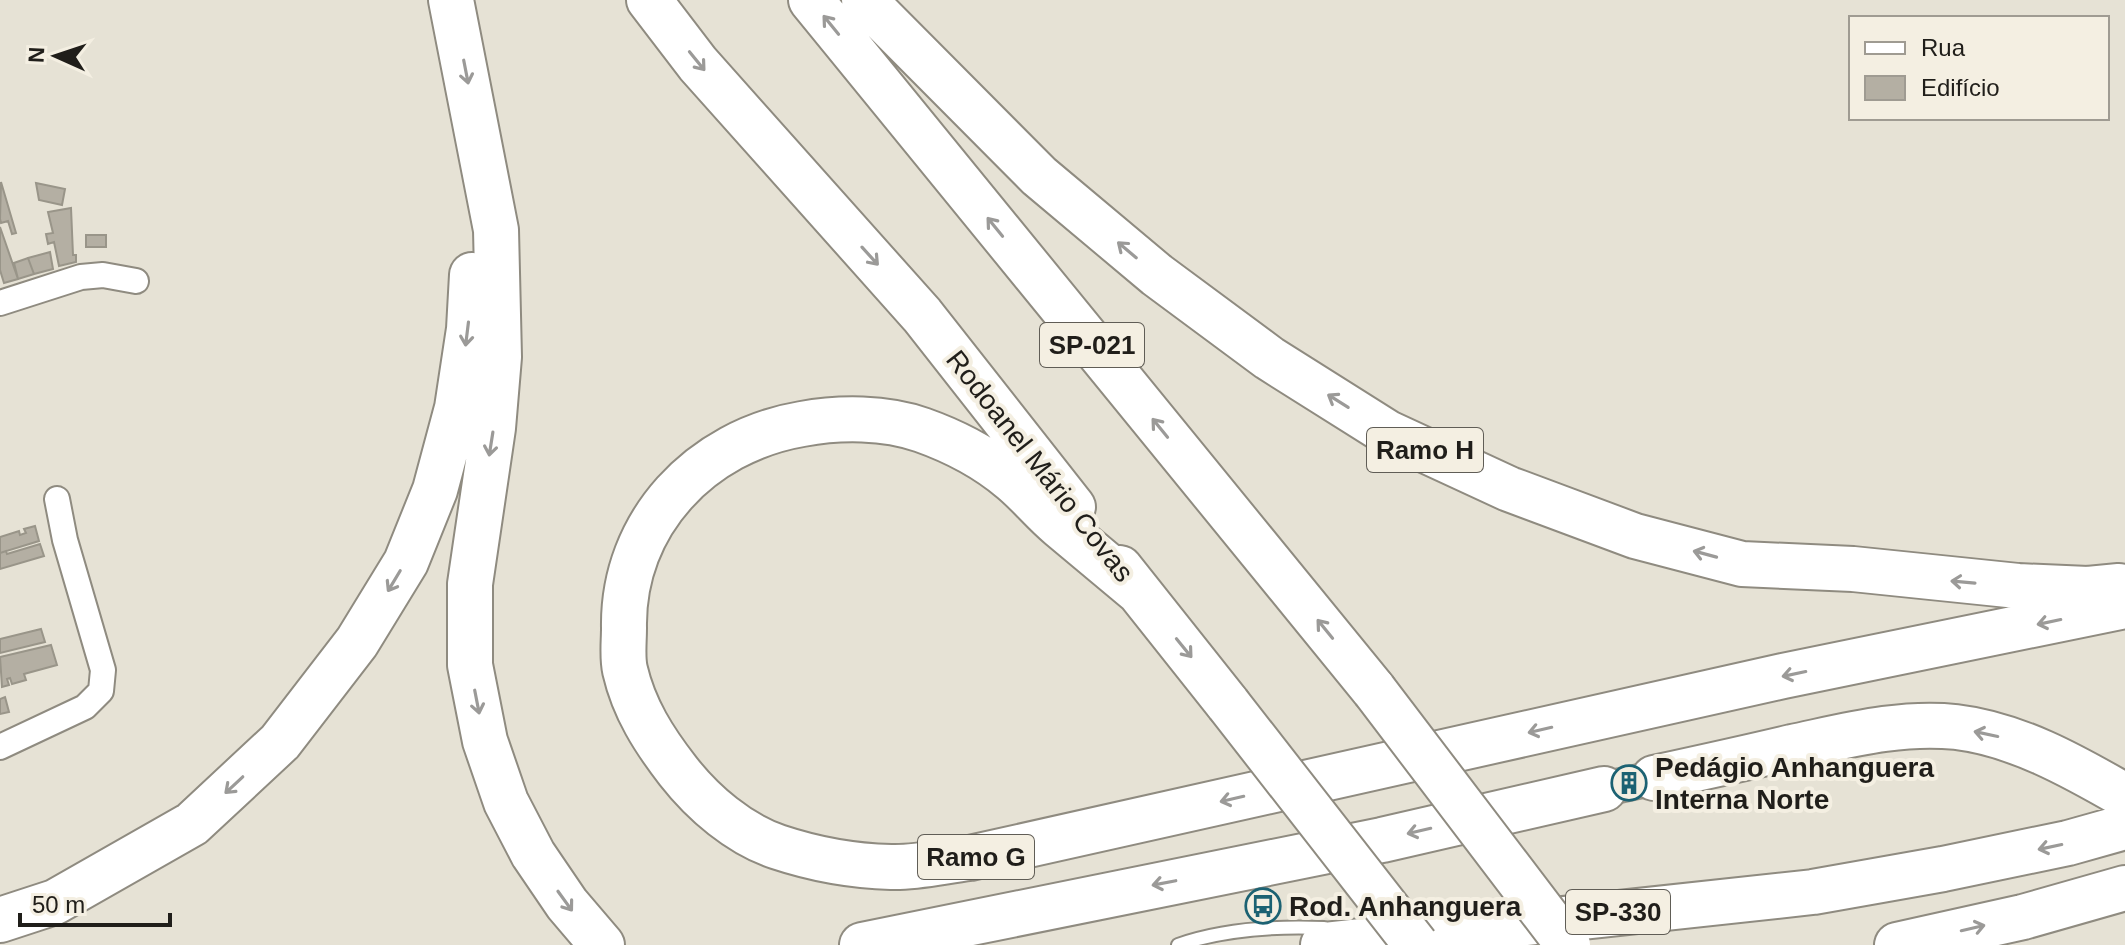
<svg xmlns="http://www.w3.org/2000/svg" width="2125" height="945" font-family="Arial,sans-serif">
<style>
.building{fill:#b4afa3;stroke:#999589;stroke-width:2}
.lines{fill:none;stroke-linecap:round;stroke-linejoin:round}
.service-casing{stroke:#8f8b80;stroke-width:16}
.minor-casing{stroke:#8f8b80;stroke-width:28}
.motorway-casing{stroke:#8f8b80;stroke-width:48}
.service{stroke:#fff;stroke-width:12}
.minor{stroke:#fff;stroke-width:24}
.motorway{stroke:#fff;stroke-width:44}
.motorway-bridge-casing{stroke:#8f8b80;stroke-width:48;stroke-linecap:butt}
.motorway-bridge{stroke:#fff;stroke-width:44}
.oneway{stroke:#9b9a98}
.labels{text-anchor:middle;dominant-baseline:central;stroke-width:8;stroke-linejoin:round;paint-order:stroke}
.shield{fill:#f4efe2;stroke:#605d56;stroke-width:2}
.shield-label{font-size:26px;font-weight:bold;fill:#201e1a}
.street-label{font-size:28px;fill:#201e1a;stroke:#f4efe2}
.poi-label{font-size:28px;font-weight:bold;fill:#201e1a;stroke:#f4efe2;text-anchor:start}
</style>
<rect width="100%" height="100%" fill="#e6e2d5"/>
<path class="building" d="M 1,182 L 16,233 L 12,234 L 8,221 L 1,223 L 0,219 Z
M 36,183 L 65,189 L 62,205 L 39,200 Z
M 71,208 L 73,255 L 76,255 L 76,262 L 59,266 L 54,242 L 48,244 L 46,234 L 53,233 L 48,212 Z
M 0,227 L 18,279 L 4,283 L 0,270 Z
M 86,235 L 106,235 L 106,247 L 86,247 Z
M 50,252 L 53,269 L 34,274 L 28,258 Z
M 28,258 L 34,274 L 18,279 L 14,263 Z
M 35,526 L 39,541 L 0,553 L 0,537 L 19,531 L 20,535 L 26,533 L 24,529 Z
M 40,544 L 44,556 L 0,569 L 0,553 L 6,551 L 7,554 Z
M 41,629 L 45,642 L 0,653 L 0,639 Z
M 51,645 L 57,665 L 24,674 L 26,680 L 12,684 L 10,678 L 7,679 L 9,685 L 2,687 L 0,657 Z
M 5,697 L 9,712 L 0,714 L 0,699 Z
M 1651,761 L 1658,795 L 1607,806 L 1600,772 Z
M 1269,900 L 1270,909 L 1255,911 L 1254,902 Z"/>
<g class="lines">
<defs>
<path id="service" d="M 1178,945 C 1224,929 1276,926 1324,928"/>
<path id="minor" d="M 0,303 L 81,277 L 103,275 L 136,281
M 0,747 L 85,707 L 101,691 L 103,670 L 65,540 L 57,499"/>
<path id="motorway" d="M 451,0 L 496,230 L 499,357 L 493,428 L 470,584 L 470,665 L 485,741 L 506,802 L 533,854 L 567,904 L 602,945
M 649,0 L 698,64 L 922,315 L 1073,507
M 811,0 L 1374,690
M 864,0 L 1039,176 L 1157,275 L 1269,358 L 1388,433 L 1509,489 L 1635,536 L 1742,564 L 1853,569 L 2018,586 L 2088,589 L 2119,586
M 1120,568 L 1228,704
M 1139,592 C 1113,570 1086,548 1060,526 C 1043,512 1029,494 1012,480 C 986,458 953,441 922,430 C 885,417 840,417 802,424 C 701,441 622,523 624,628 C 624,642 622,657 625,670 C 634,709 654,740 678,771 C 703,803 739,834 778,847 C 814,859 854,866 891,867 C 917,868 944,861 970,858 L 1783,676 L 2125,606
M 1654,778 C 1700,768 1746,758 1792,747 C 1845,736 1900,721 1956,727 C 2016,734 2073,766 2125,796
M 0,920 L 55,902 L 192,824 L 280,742 L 357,642 L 406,562 L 435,490 L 457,408 L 469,329 L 472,275
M 862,945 L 1382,840 L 1604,789
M 1323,945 L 1813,892 L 1943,869 L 2068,843 L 2125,827
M 1897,945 L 2023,917 L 2125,888"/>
</defs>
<use href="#service" class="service-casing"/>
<use href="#minor" class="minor-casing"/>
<use href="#motorway" class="motorway-casing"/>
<use href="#service" class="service"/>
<use href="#minor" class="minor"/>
<use href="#motorway" class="motorway"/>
<defs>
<path id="motorway-bridge" d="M 1374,690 L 1568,945
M 1228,704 L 1416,945"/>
</defs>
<use href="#motorway-bridge" class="motorway-bridge-casing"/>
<use href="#motorway-bridge" class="motorway-bridge"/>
</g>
<defs><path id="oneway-shaft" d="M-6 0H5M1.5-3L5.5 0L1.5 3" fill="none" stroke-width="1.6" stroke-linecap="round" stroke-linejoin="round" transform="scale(2)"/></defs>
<g class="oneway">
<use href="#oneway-shaft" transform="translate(831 25) rotate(-129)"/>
<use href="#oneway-shaft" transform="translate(697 61) rotate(51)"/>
<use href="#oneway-shaft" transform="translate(466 72) rotate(79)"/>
<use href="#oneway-shaft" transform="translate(995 227) rotate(-129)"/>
<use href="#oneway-shaft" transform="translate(1127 250) rotate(-140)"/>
<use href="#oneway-shaft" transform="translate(870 256) rotate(48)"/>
<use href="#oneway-shaft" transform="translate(467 334) rotate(97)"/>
<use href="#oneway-shaft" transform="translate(1338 401) rotate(-148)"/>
<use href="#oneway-shaft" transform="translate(1160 428) rotate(-129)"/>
<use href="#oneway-shaft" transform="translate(491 444) rotate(99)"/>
<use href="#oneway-shaft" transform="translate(1705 554) rotate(-165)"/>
<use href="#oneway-shaft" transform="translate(394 581) rotate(121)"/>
<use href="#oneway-shaft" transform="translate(1963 582) rotate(-175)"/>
<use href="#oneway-shaft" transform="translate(2049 622) rotate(168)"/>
<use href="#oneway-shaft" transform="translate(1325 629) rotate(-129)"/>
<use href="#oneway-shaft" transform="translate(1184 648) rotate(51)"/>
<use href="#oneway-shaft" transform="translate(1794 674) rotate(168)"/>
<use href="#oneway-shaft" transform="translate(477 702) rotate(79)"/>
<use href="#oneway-shaft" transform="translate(1540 730) rotate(167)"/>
<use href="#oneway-shaft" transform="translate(1986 734) rotate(-168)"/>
<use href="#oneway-shaft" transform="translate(234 785) rotate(137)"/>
<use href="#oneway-shaft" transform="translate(1232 799) rotate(167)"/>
<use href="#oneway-shaft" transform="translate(1419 831) rotate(167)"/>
<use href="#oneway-shaft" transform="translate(2050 847) rotate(168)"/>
<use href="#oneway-shaft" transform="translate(1164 883) rotate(169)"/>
<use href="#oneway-shaft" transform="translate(565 901) rotate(54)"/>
<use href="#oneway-shaft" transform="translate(1973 928) rotate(-13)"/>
</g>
<defs>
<symbol id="building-ring" viewBox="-11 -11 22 22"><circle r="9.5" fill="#f4efe2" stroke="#1c6273" stroke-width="1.5"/><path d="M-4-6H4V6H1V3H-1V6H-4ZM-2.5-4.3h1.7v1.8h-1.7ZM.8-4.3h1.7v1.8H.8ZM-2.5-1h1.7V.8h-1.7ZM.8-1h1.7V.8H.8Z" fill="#1c6273"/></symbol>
<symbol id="bus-ring" viewBox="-11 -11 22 22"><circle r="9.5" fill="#f4efe2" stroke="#1c6273" stroke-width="1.5"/><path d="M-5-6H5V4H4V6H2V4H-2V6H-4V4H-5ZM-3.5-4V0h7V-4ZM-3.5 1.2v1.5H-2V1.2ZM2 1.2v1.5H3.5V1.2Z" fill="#1c6273"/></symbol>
</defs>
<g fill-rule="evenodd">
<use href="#building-ring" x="1609" y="763" width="40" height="40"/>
<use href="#bus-ring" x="1243" y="886" width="40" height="40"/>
</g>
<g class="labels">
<g class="shield">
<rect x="1040" y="323" width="104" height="44" rx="6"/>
<rect x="1367" y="428" width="116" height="44" rx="6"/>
<rect x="918" y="835" width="116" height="44" rx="6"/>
<rect x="1566" y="890" width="104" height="44" rx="6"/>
</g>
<g class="shield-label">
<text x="1092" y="345">SP-021</text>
<text x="1425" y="450">Ramo H</text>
<text x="976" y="857">Ramo G</text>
<text x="1618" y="912">SP-330</text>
</g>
<g class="street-label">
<text transform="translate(1040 466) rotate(52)">Rodoanel Mário Covas</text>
</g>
<g class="poi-label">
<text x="1655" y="767">Pedágio Anhanguera<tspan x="1655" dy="32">Interna Norte</tspan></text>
<text x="1289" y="906">Rod. Anhanguera</text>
</g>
</g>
<rect x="1849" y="16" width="260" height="104" fill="#f4efe2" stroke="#9f9b92" stroke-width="2"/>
<rect x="1865" y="42" width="40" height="12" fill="#ffffff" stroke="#9f9b92" stroke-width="2"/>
<text x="1921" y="56" font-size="24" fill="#201e1a">Rua</text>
<rect x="1865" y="76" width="40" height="24" fill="#b4afa3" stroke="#9f9b92" stroke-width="2"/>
<text x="1921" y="96" font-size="24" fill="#201e1a">Edifício</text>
<g transform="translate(56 56) rotate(273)" stroke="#f4efe2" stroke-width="6" paint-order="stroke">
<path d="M0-6L14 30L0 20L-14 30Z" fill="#201e1a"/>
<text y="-12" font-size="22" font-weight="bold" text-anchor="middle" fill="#201e1a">N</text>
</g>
<path d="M20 913v12h150v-12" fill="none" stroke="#201e1a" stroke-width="4"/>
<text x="32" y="913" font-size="24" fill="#201e1a" stroke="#f4efe2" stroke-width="6" paint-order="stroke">50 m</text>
</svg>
